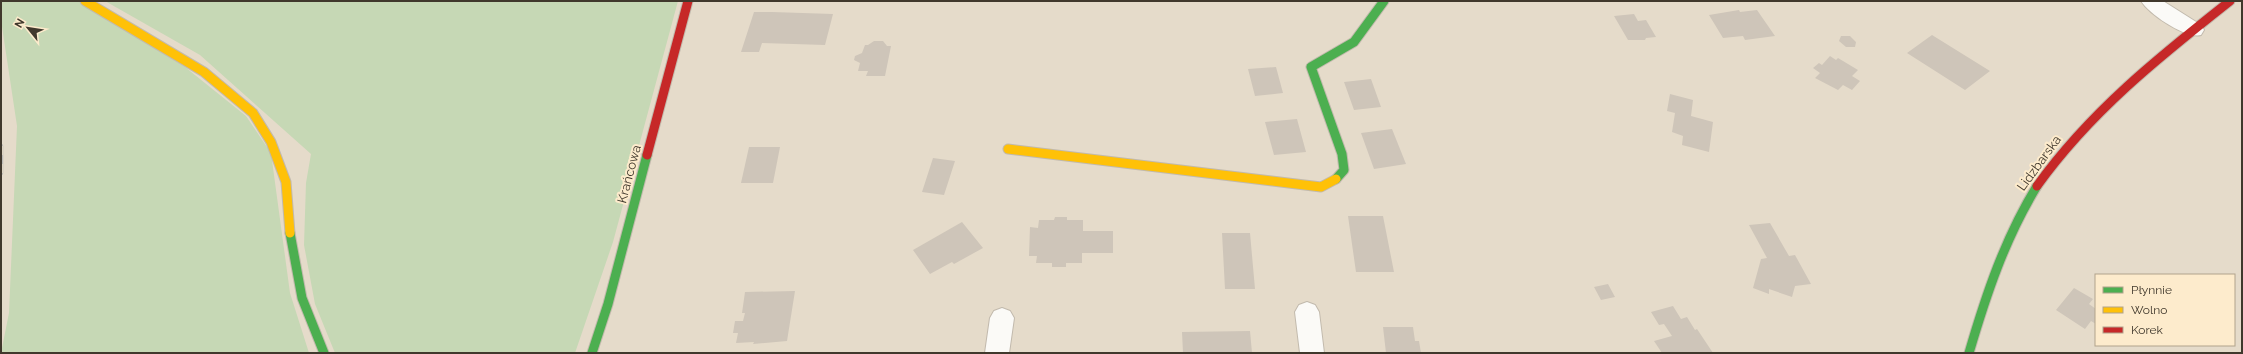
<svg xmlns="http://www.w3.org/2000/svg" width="2243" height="354" font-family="Raleway,sans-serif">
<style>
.green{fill:#c6d8b5}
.building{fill:#cec5b9}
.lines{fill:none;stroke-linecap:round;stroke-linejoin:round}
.street-casing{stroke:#c2baad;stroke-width:2}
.fast-casing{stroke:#c2baad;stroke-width:11}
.slow-casing{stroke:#c2baad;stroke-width:11}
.jam-casing{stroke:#c2baad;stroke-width:11}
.street{fill:#fbfaf7;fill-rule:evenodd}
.fast{stroke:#4caf50;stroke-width:9}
.slow{stroke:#ffc107;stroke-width:9}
.jam{stroke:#c62828;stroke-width:9}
.rail-casing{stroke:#bebcb7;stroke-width:4.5}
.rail{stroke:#fdebcc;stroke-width:3;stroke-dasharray:9;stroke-linecap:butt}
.labels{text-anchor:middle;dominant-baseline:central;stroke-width:4;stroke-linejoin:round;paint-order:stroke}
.street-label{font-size:13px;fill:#40382c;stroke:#fdebcc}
</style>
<rect width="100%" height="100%" fill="#e5dbca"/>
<path class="green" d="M 1,1 L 78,1 L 185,67 L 246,116 L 271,153 L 290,293 L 309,353 L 1,353 L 9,313 L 17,126 L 1,20 Z
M 105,1 L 678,1 L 613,242 L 575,353 L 335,353 L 315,304 L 304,245 L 306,183 L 311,154 L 200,55 Z"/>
<path class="building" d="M 1739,10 L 1740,12 L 1757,10 L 1775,36 L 1745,40 L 1743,36 L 1723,38 L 1709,15 Z
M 754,12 L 772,12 L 833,14 L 825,45 L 762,43 L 759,52 L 741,52 Z
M 1634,14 L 1638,21 L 1646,20 L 1656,37 L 1646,38 L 1645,40 L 1628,40 L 1614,16 Z
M 1932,35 L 1990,71 L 1965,90 L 1907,53 Z
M 1841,36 L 1850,36 L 1856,42 L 1855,47 L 1846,47 L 1839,41 Z
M 874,41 L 883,41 L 887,46 L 891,46 L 885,76 L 866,76 L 868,71 L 858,71 L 860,63 L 854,60 L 855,56 L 862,53 L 865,45 L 868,45 Z
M 1830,56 L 1836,60 L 1838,58 L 1858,70 L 1852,76 L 1860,81 L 1852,90 L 1843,85 L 1838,90 L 1815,78 L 1820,73 L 1813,68 L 1819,63 L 1822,65 Z
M 1276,67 L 1283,93 L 1255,96 L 1248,69 Z
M 1371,79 L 1381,107 L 1354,110 L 1344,82 Z
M 1670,94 L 1693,100 L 1691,116 L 1713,122 L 1709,152 L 1682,145 L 1683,136 L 1672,132 L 1675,113 L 1667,111 Z
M 1297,119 L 1306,152 L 1274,155 L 1265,122 Z
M 1392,129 L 1406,164 L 1374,169 L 1361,133 Z
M 749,147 L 780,147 L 773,183 L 741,183 Z
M 933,158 L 955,161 L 944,195 L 922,192 Z
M 1348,216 L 1383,216 L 1394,272 L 1356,272 Z
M 1055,217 L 1067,217 L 1067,220 L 1083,220 L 1083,231 L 1113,231 L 1113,253 L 1082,253 L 1082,263 L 1066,263 L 1066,267 L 1052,267 L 1052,263 L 1036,263 L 1037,256 L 1029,256 L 1030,227 L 1038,228 L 1039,220 L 1054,220 Z
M 962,222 L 983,248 L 954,264 L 952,262 L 930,274 L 913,250 Z
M 1770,223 L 1789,256 L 1795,255 L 1811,284 L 1795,286 L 1792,297 L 1769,289 L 1769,294 L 1753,288 L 1761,259 L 1767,258 L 1749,225 Z
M 1222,233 L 1250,233 L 1255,289 L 1225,289 Z
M 1608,284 L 1615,297 L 1601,300 L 1594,287 Z
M 2074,288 L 2093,299 L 2089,304 L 2096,309 L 2096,324 L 2091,321 L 2085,329 L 2056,310 Z
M 795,291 L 787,341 L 753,344 L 754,342 L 736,343 L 738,333 L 733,333 L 735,321 L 743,321 L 745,313 L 742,313 L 745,292 Z
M 1673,306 L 1681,319 L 1687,317 L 1695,330 L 1697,329 L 1713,353 L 1662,353 L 1654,341 L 1672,336 L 1664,324 L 1659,325 L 1651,312 Z
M 1383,327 L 1413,327 L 1415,341 L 1419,341 L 1421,353 L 1386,353 Z
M 1250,331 L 1252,353 L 1183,353 L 1182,332 Z"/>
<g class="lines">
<defs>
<path id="street" d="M 2141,1 L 2163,1 L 2201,25 L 2204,30 L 2201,35 C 2186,39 2150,15 2141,1 Z
M 1307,302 L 1315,305 L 1319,312 L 1324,353 L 1300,353 L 1295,312 L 1299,305 Z
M 1002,308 L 1010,311 L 1014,318 L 1009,353 L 985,353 L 990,318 L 994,311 Z"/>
<path id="fast" d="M 1336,179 L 1344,170 L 1342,154 L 1311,67 L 1354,42 L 1384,1
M 290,233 L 302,298 L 324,353
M 592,353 L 608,304 L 647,155
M 1969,353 C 1986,295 2005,238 2037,186"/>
<path id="slow" d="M 85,1 L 204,72 L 253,113 L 271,142 L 286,182 L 290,233
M 1008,149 L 1321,187 L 1336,179"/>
<path id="jam" d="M 647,155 L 688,1
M 2037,186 C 2090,112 2159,57 2230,1"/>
</defs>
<use href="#street" class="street-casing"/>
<use href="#fast" class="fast-casing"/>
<use href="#slow" class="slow-casing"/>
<use href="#jam" class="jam-casing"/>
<use href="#street" class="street"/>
<use href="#fast" class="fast"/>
<use href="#slow" class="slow"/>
<use href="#jam" class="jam"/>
<defs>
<path id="rail" d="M 1,146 L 1,173"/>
</defs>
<use href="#rail" class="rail-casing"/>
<use href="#rail" class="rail"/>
</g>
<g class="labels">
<g class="street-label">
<text transform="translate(2039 163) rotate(-54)">Lidzbarska</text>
<text transform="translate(629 174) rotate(-75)">Krańcowa</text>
</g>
</g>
<rect width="2243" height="354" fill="none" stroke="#40382c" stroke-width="4"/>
<rect x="2095" y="274" width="140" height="72" fill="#fdebcc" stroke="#b1a38c"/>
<rect x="2103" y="287" width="20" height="6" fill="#4caf50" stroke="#b1a38c"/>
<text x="2131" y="294" font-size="12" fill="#40382c">Płynnie</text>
<rect x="2103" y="307" width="20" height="6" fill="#ffc107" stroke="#b1a38c"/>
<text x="2131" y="314" font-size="12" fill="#40382c">Wolno</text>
<rect x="2103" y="327" width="20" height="6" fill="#c62828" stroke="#b1a38c"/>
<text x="2131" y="334" font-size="12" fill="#40382c">Korek</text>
<g transform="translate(28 28) rotate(300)" stroke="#fdebcc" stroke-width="3" paint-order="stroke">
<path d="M0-3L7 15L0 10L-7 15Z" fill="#40382c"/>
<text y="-6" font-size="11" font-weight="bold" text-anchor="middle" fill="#40382c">N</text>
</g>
</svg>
